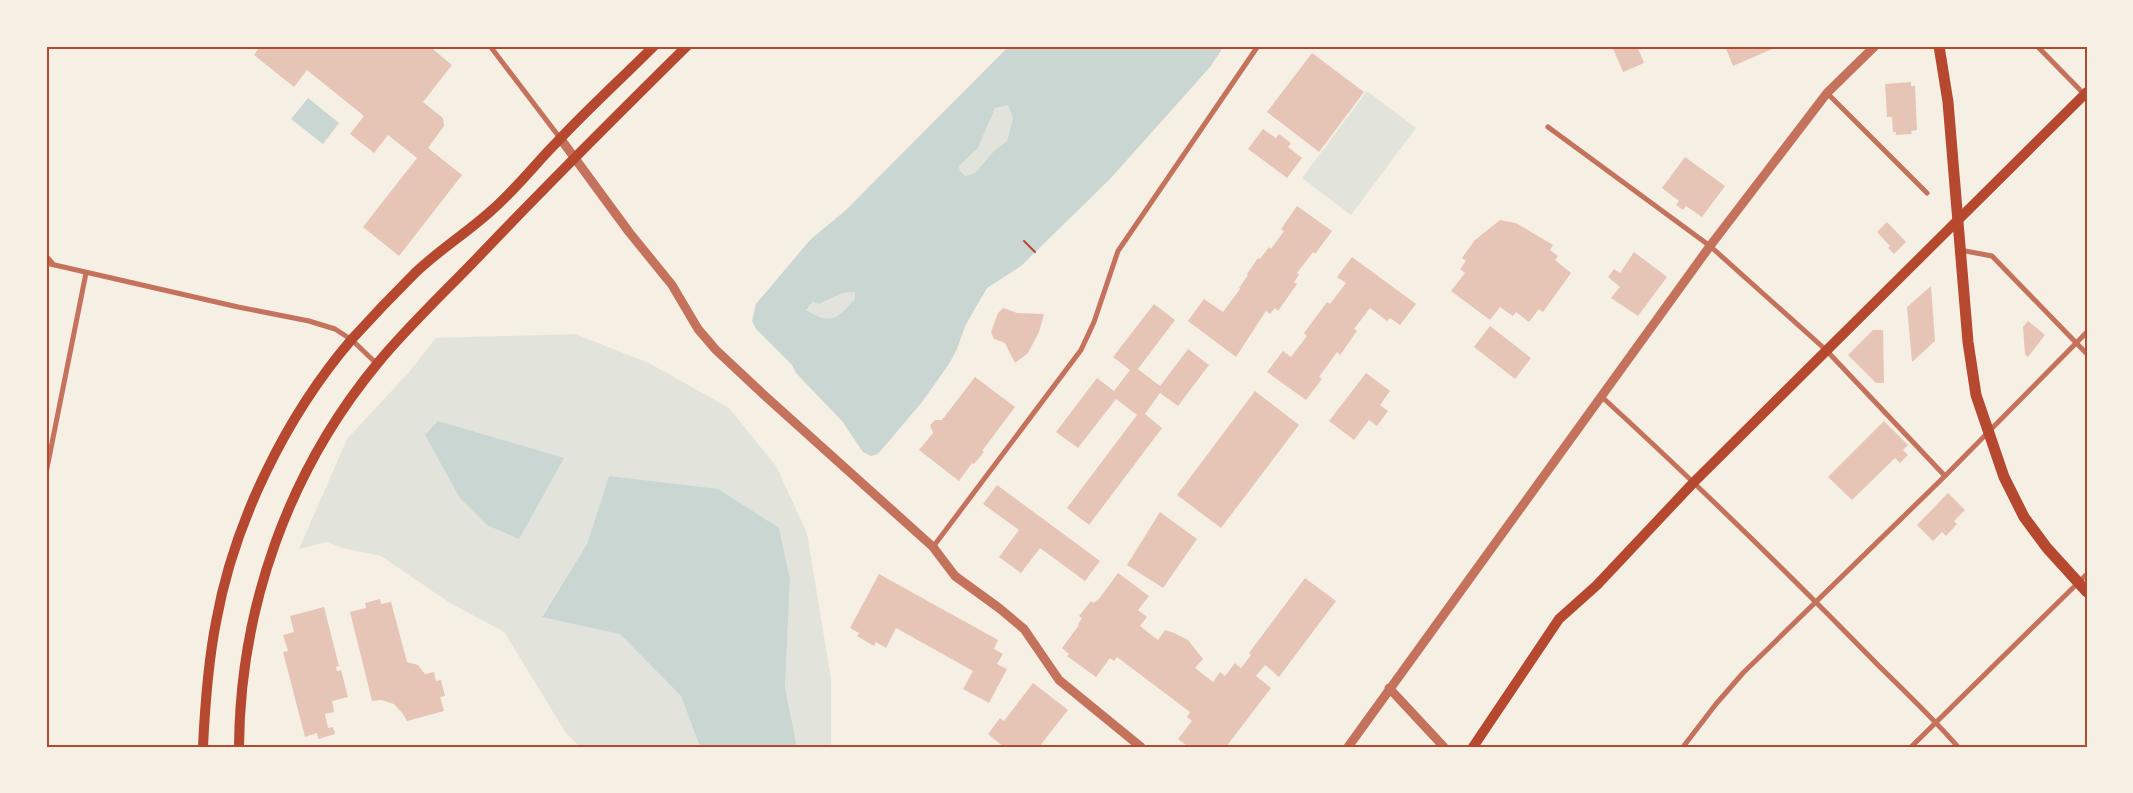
<svg xmlns="http://www.w3.org/2000/svg" width="2133" height="793" font-family="Rubik,sans-serif">
<style>
.green{fill:#e2e4dc}
.water{fill:#c9d6d2;fill-rule:evenodd}
.building{fill:#e6c5b7}
.lines{fill:none;stroke-linecap:round;stroke-linejoin:round}
.path{stroke:#b5482f;stroke-width:2}
.minor{stroke:#c5725c;stroke-width:5}
.tertiary{stroke:#c5725c;stroke-width:9}
.secondary{stroke:#b5482f;stroke-width:10}
.primary{stroke:#b5482f;stroke-width:11}
.neatline{fill:none;stroke:#b5482f;stroke-width:2}
</style>
<rect width="100%" height="100%" fill="#f6efe4"/>
<path class="green" d="M 1367,91 L 1416,128 L 1351,215 L 1302,178 Z
M 1008,104 L 1013,118 L 1007,141 L 994,151 L 975,173 L 965,176 L 960,171 L 959,166 L 978,148 L 995,107 Z
M 855,292 L 856,299 C 837,319 831,326 806,310 L 813,302 L 819,304 L 843,293 Z
M 575,334 L 649,363 L 729,408 L 776,466 L 807,533 L 831,679 L 831,747 L 797,747 L 785,687 L 790,580 L 609,476 L 587,544 L 542,616 L 620,634 L 681,696 L 700,747 L 580,747 L 566,733 L 504,632 L 450,603 L 381,556 L 346,549 L 327,542 L 299,549 L 347,439 L 410,371 L 436,338 Z"/>
<path class="water" d="M 1009,46 L 1224,46 L 1210,67 L 1110,179 L 1021,266 L 987,288 L 965,326 L 957,349 L 949,364 L 922,402 L 878,454 L 871,456 L 863,452 L 842,421 L 796,373 L 792,365 L 756,329 L 752,321 L 756,304 L 810,240 L 846,210 ZM 1008,105 L 1013,118 L 1007,141 L 994,151 L 975,173 L 965,176 L 960,171 L 959,166 L 978,148 L 995,108 ZM 855,292 L 855,299 C 838,318 831,326 806,310 L 813,302 L 819,304 L 843,293 Z
M 308,98 L 339,123 L 323,144 L 291,119 Z
M 438,421 L 564,458 L 519,539 L 487,525 L 460,498 L 425,435 Z
M 609,476 L 718,489 L 779,528 L 790,580 L 785,687 L 797,747 L 700,747 L 681,696 L 620,634 L 542,617 L 587,544 Z"/>
<path class="building" d="M 260,46 L 429,46 L 452,65 L 423,102 L 443,118 L 444,126 L 428,148 L 462,175 L 399,256 L 363,227 L 417,158 L 388,135 L 374,153 L 350,134 L 364,116 L 307,70 L 294,87 L 254,55 Z
M 1612,46 L 1637,46 L 1644,63 L 1623,72 Z
M 1725,46 L 1779,46 L 1733,66 Z
M 1312,53 L 1364,92 L 1319,152 L 1267,112 Z
M 1911,82 L 1911,86 L 1915,86 L 1917,130 L 1911,131 L 1912,134 L 1896,135 L 1896,132 L 1893,132 L 1892,117 L 1887,117 L 1885,84 Z
M 1263,129 L 1276,138 L 1279,134 L 1291,143 L 1288,147 L 1302,158 L 1287,178 L 1248,149 Z
M 1685,157 L 1725,186 L 1702,217 L 1686,206 L 1683,210 L 1676,205 L 1679,201 L 1662,188 Z
M 1297,206 L 1332,231 L 1315,254 L 1313,252 L 1297,273 L 1299,275 L 1294,282 L 1297,284 L 1278,311 L 1275,308 L 1270,314 L 1266,311 L 1236,357 L 1188,321 L 1204,299 L 1223,312 L 1240,289 L 1239,288 L 1248,275 L 1247,274 L 1258,258 L 1260,259 L 1269,247 L 1271,249 L 1284,231 L 1281,229 Z
M 1500,220 L 1516,223 L 1553,245 L 1550,250 L 1558,256 L 1555,260 L 1571,273 L 1543,312 L 1539,309 L 1529,322 L 1516,312 L 1513,316 L 1500,307 L 1490,320 L 1451,291 L 1465,273 L 1460,269 L 1466,261 L 1462,258 L 1475,240 Z
M 1887,222 L 1906,242 L 1894,254 L 1888,248 L 1890,246 L 1877,232 Z
M 1634,252 L 1667,277 L 1638,316 L 1611,298 L 1620,287 L 1608,277 L 1614,269 L 1620,273 Z
M 1352,257 L 1416,304 L 1400,325 L 1390,318 L 1387,321 L 1370,308 L 1354,329 L 1357,331 L 1340,355 L 1337,352 L 1319,377 L 1322,379 L 1306,400 L 1267,372 L 1283,351 L 1291,357 L 1307,336 L 1304,333 L 1327,302 L 1330,304 L 1346,283 L 1337,277 Z
M 1931,286 L 1935,341 L 1912,362 L 1907,307 Z
M 1154,304 L 1175,320 L 1138,369 L 1160,386 L 1188,349 L 1209,365 L 1178,406 L 1160,393 L 1145,414 L 1162,428 L 1089,525 L 1067,508 L 1137,415 L 1116,399 L 1078,448 L 1056,432 L 1097,378 L 1114,391 L 1130,370 L 1113,357 Z
M 1003,308 L 1017,313 L 1044,314 L 1039,332 L 1028,353 L 1015,363 L 1005,343 L 994,339 L 991,332 L 998,313 Z
M 2028,321 L 2045,335 L 2028,357 L 2025,354 L 2023,327 Z
M 1490,326 L 1531,358 L 1515,379 L 1474,347 Z
M 1873,330 L 1883,330 L 1884,383 L 1876,383 L 1848,355 Z
M 1366,373 L 1390,391 L 1380,405 L 1388,411 L 1377,426 L 1369,420 L 1354,440 L 1329,421 Z
M 975,377 L 1015,407 L 982,451 L 984,452 L 974,464 L 972,463 L 959,481 L 919,450 L 933,433 L 930,425 L 935,420 L 942,420 Z
M 1255,391 L 1299,425 L 1221,528 L 1177,495 Z
M 1884,421 L 1908,445 L 1903,450 L 1908,455 L 1900,463 L 1895,458 L 1852,500 L 1828,477 Z
M 997,485 L 1100,561 L 1085,581 L 1040,548 L 1021,573 L 999,557 L 1019,530 L 983,504 Z
M 1948,493 L 1965,510 L 1954,521 L 1957,524 L 1946,536 L 1942,532 L 1933,541 L 1917,525 Z
M 1160,512 L 1197,539 L 1163,588 L 1127,565 Z
M 1118,573 L 1149,596 L 1138,610 L 1147,617 L 1140,626 L 1158,640 L 1165,630 L 1174,633 L 1188,640 L 1203,659 L 1195,668 L 1213,682 L 1220,672 L 1225,676 L 1235,663 L 1241,668 L 1251,655 L 1249,653 L 1305,578 L 1336,601 L 1279,677 L 1265,665 L 1256,676 L 1271,688 L 1226,747 L 1189,747 L 1178,739 L 1192,721 L 1187,717 L 1190,712 L 1117,657 L 1114,661 L 1110,658 L 1096,677 L 1067,656 L 1069,654 L 1062,648 L 1079,625 L 1078,624 L 1082,618 L 1079,616 L 1091,601 L 1093,603 L 1099,599 Z
M 879,574 L 998,640 L 994,649 L 1003,654 L 997,664 L 1007,669 L 989,703 L 963,689 L 973,671 L 896,628 L 886,648 L 876,642 L 874,646 L 857,636 L 859,633 L 850,628 Z
M 380,599 L 381,604 L 391,602 L 407,662 L 418,665 L 425,674 L 434,672 L 436,681 L 441,680 L 445,696 L 440,697 L 444,711 L 407,721 L 403,714 L 394,704 L 381,700 L 372,701 L 350,612 L 366,608 L 365,603 Z
M 324,607 L 339,666 L 336,667 L 337,671 L 341,670 L 348,697 L 332,701 L 334,712 L 325,714 L 328,728 L 333,727 L 335,734 L 318,739 L 317,733 L 305,737 L 283,652 L 288,651 L 283,635 L 294,632 L 290,616 Z
M 1033,683 L 1068,710 L 1039,747 L 1004,747 L 988,734 L 1000,718 L 1004,721 Z"/>
<g class="lines">
<path class="path" d="M 1024,241 L 1035,252"/>
<path class="minor" d="M 490,46 L 560,138
M 2037,46 L 2086,96
M 1827,93 L 1927,193
M 1548,127 L 1710,246 L 1826,350 L 1945,476
M 1960,250 L 1992,256 L 2087,354
M 46,256 L 53,264
M 46,263 L 238,307 L 309,321 L 335,329 L 352,340 L 377,364
M 1602,397 C 1696,483 1787,572 1876,663 C 1904,691 1932,717 1958,747
M 46,473 L 86,273
M 933,547 L 1081,350 L 1094,322 L 1118,251 L 1258,46
M 1683,747 L 1716,704 L 1743,673 L 1945,476 L 2087,332
M 1911,747 L 2087,574"/>
<path class="tertiary" d="M 560,138 L 629,232 L 672,285 L 698,329 L 716,350 L 764,395 L 933,547 L 955,576 L 999,608 L 1024,629 L 1059,680 L 1141,747
M 1389,688 L 1444,747
M 1348,747 L 1710,246 L 1827,93 L 1875,46"/>
<path class="secondary" d="M 203,747 C 205,705 208,663 216,622 C 234,522 286,416 352,339 C 372,317 394,294 415,273 C 439,250 468,232 492,210 C 516,189 536,163 558,141 C 589,108 622,78 654,46
M 239,747 C 240,608 288,472 377,364 C 409,325 448,289 483,252 C 550,182 618,114 687,46
M 1473,747 L 1559,619 L 1597,585 L 1694,482 L 2087,92"/>
<path class="primary" d="M 1939,46 L 1948,102 L 1968,342 L 1976,395 L 2004,477 L 2024,517 L 2047,548 L 2087,592"/>
</g>
<rect width="2133" height="793" fill="none" stroke="#f6efe4" stroke-width="95"/>
<rect x="48" y="48" width="2038" height="698" class="neatline"/>
</svg>
